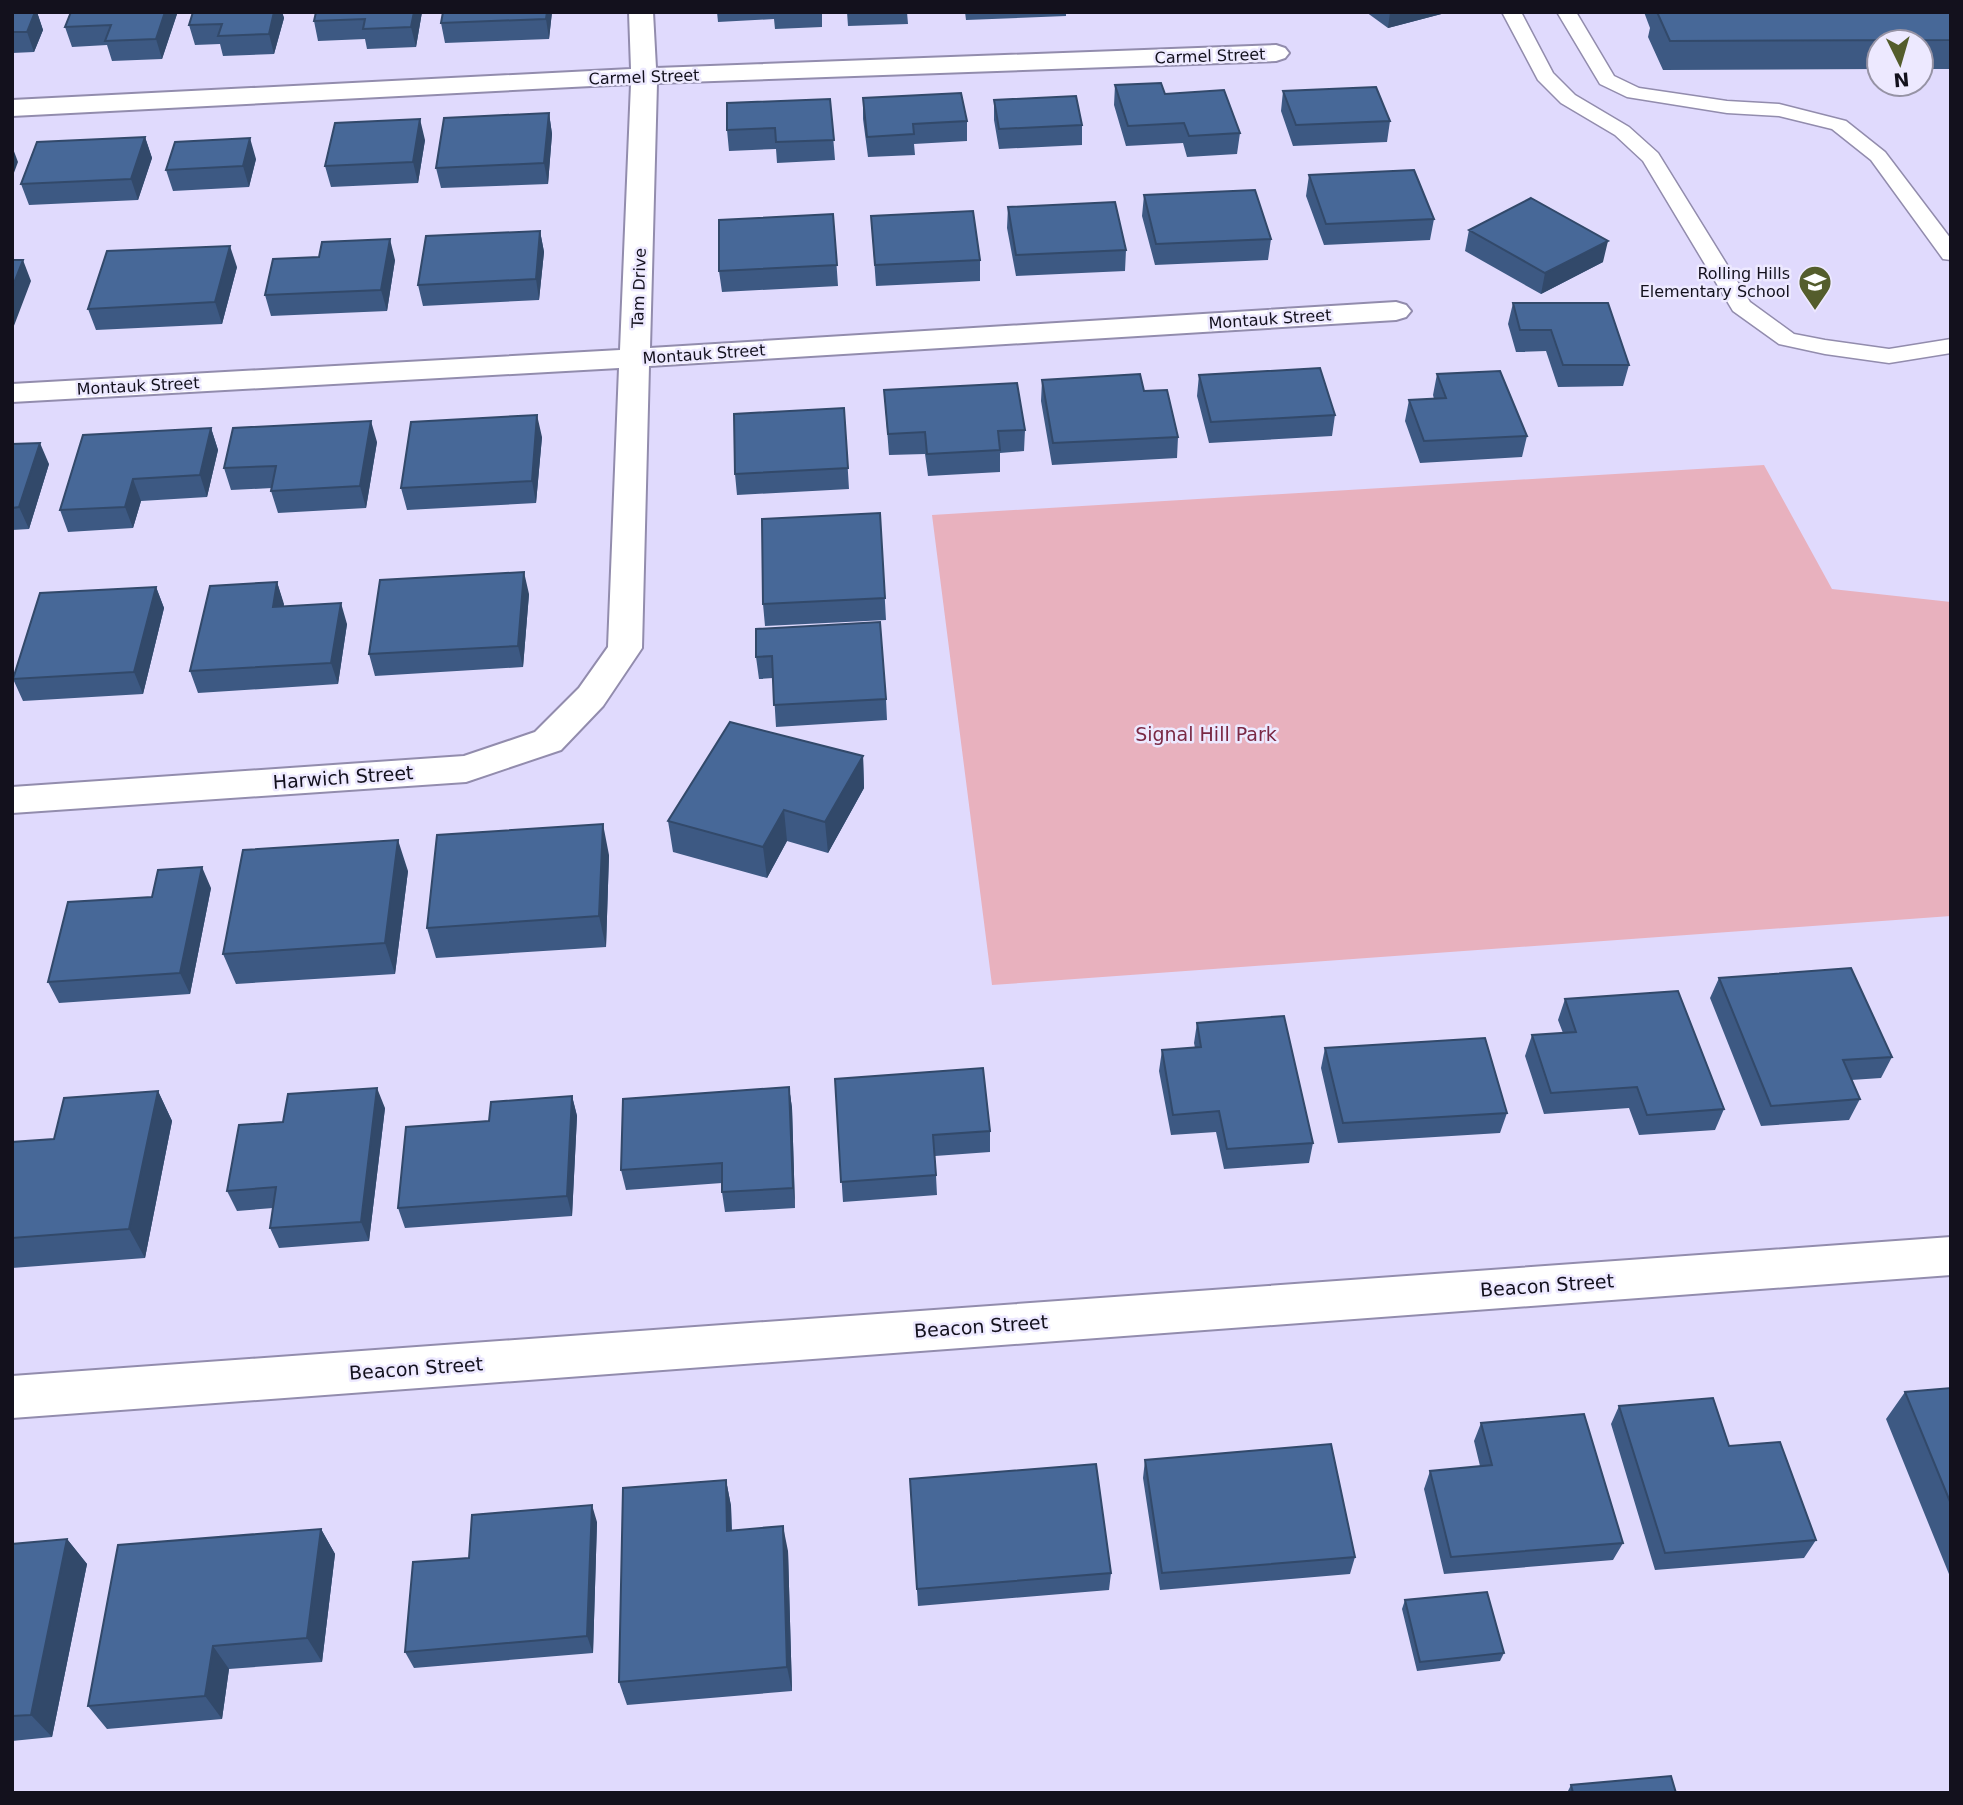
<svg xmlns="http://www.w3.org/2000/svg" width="1963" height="1805" font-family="'DejaVu Sans',sans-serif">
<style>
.green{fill:#e8b1be}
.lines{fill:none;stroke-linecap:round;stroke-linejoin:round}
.service-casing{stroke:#928cad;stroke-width:3}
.minor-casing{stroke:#928cad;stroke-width:4}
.service{fill:#fff;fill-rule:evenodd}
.minor{fill:#fff;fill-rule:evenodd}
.wall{fill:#3d5983}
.shaded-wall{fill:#32496a}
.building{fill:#476898;stroke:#32496a;stroke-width:2}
.labels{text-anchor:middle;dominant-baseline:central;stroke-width:5;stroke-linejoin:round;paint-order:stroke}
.far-street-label{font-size:16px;fill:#13111d;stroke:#ede9ff}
.far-poi-label{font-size:16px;fill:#13111d;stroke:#ede9ff;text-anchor:end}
.park-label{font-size:19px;fill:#7a2844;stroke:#ede9ff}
.street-label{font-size:19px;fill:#13111d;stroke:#ede9ff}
</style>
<rect width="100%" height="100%" fill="#e0dafd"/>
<path class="green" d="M 1764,465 L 1832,589 L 1951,602 L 1951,916 L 992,985 L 932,515 Z"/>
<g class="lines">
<defs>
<path id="service" d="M 1502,12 L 1521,12 L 1553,73 L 1575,95 L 1629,127 L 1658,153 L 1750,302 L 1794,334 L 1825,340 L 1889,349 L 1951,339 L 1951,353 L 1889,363 L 1825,354 L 1779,344 L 1733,311 L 1643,161 L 1615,135 L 1561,103 L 1538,80 Z
M 1557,12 L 1576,12 L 1614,76 L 1639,88 L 1727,101 L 1779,104 L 1846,121 L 1885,152 L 1951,239 L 1951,260 L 1943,259 L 1871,160 L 1832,129 L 1779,116 L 1727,113 L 1627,97 L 1600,84 Z"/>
<path id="minor" d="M 629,12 L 653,12 L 656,68 L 1276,45 L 1285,48 L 1289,53 L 1285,58 L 1276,61 L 657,83 L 650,348 L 1396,302 L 1406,305 L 1411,311 L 1406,317 L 1396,320 L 649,366 L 642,648 L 603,706 L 561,750 L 466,782 L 12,813 L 12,787 L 464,756 L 535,732 L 579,688 L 608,647 L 619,368 L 12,402 L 12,384 L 620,350 L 631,84 L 12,116 L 12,100 L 631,69 Z
M 1951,1237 L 1951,1275 L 12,1418 L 12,1376 Z"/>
</defs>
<use href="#service" class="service-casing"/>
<use href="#minor" class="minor-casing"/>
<use href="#service" class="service"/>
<use href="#minor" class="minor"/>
</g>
<path class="wall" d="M 12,12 L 37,12 L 43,30 L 34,52 L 12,53 Z
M 71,12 L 177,12 L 177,14 L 162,59 L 112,61 L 107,45 L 72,47 L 65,27 Z
M 193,12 L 282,12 L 284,18 L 274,54 L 223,56 L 220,44 L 195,45 L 189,25 Z
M 316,12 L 422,12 L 416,47 L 367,49 L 365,39 L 318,41 L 314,21 Z
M 443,12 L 552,12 L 549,39 L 445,43 L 441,23 Z
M 717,12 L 822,12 L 822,27 L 775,29 L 774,19 L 718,22 Z
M 847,12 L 907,12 L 908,24 L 848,26 Z
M 965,12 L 1066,12 L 1066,16 L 966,20 Z
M 1366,12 L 1449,12 L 1388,28 Z
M 1644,12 L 1951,12 L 1951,69 L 1921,69 L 1921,42 L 1879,42 L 1879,69 L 1663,70 L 1648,37 L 1650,28 Z
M 1115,85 L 1165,94 L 1240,133 L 1237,154 L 1187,157 L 1183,143 L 1126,146 L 1114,105 Z
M 1283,91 L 1390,121 L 1387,142 L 1293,146 L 1281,111 Z
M 863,98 L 967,121 L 967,141 L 914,144 L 915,155 L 868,157 L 863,119 Z
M 830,99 L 835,160 L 777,163 L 776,149 L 729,151 L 727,130 Z
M 994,100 L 1082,125 L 1082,145 L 999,149 L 994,120 Z
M 549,113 L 552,134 L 548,184 L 441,188 L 436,168 Z
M 145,137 L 152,158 L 138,200 L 29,205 L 21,184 Z
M 425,140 L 418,183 L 331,187 L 325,166 Z
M 256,159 L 249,187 L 173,191 L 166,170 Z
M 1309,175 L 1434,219 L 1430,240 L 1324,245 L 1306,196 Z
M 1144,195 L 1271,239 L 1268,260 L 1155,265 L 1142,216 Z
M 1008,207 L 1126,250 L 1125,271 L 1016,276 L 1007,228 Z
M 833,214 L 838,286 L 722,292 L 719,271 Z
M 871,216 L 980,260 L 980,281 L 876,286 Z
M 1469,230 L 1603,262 L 1541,294 L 1465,251 Z
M 540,231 L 544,252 L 539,300 L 423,306 L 418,285 Z
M 319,257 L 395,260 L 387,311 L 271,316 L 265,295 Z
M 237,267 L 222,324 L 96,330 L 88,309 Z
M 1513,303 L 1629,365 L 1623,386 L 1558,387 L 1546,351 L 1516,352 L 1508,324 Z
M 1437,374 L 1527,436 L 1522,457 L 1420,463 L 1405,421 L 1409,400 L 1434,399 L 1433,395 Z
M 1199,375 L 1335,415 L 1332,436 L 1209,443 L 1197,396 Z
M 1042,380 L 1178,437 L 1177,458 L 1052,465 L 1041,401 Z
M 884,390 L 1025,430 L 1024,451 L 1000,453 L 1000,472 L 928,476 L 925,454 L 889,455 Z
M 844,408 L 849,489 L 737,495 L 735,474 Z
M 211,428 L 218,450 L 207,497 L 141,501 L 133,528 L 68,532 L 60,510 Z
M 542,437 L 536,503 L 407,510 L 401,488 Z
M 377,442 L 366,508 L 278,513 L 271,491 L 272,488 L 231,490 L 224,468 Z
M 12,444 L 49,464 L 29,529 L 12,530 Z
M 880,513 L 886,620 L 765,626 L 763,604 Z
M 277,582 L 284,606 L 347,624 L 338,684 L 198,693 L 190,671 Z
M 156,587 L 164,608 L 143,694 L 23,701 L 13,679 Z
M 529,594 L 523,667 L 375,676 L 369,654 Z
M 756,629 L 886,699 L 887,720 L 776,727 L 773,678 L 759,679 L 756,657 Z
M 863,756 L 864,788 L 828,853 L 787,841 L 767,878 L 673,852 L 668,821 Z
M 609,855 L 606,947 L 436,958 L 427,928 Z
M 408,871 L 395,974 L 236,984 L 223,954 Z
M 211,888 L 190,994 L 59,1003 L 48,982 L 152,897 Z
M 1719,978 L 1892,1057 L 1881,1078 L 1851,1080 L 1860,1099 L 1849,1120 L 1761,1126 L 1710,998 Z
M 1565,999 L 1724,1109 L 1715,1130 L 1639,1135 L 1629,1108 L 1544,1114 L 1525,1056 L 1532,1035 L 1563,1033 L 1558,1020 Z
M 1197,1023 L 1313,1143 L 1309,1163 L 1224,1169 L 1216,1132 L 1171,1135 L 1159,1071 L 1162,1050 L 1195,1048 L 1194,1043 Z
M 1325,1048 L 1507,1113 L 1500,1133 L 1338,1143 L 1321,1068 Z
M 835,1079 L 990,1131 L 990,1152 L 935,1156 L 937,1195 L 843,1202 Z
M 789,1087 L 792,1108 L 795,1208 L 725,1212 L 722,1192 L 722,1183 L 626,1190 L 621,1170 Z
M 158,1091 L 172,1121 L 145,1258 L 12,1268 L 12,1142 L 54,1139 Z
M 572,1096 L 577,1116 L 572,1216 L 405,1228 L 398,1208 L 489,1121 Z
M 385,1108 L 369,1241 L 279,1248 L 270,1228 L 273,1208 L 237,1211 L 227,1191 L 283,1122 Z
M 1951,1388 L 1951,1579 L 1886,1419 L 1905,1392 Z
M 1619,1406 L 1729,1446 L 1816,1540 L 1804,1558 L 1655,1570 L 1611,1424 Z
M 1481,1423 L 1623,1543 L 1613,1560 L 1444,1574 L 1424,1489 L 1430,1471 L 1480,1466 L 1474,1441 Z
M 1145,1460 L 1355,1557 L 1350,1574 L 1160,1590 L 1143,1478 Z
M 910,1479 L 1111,1573 L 1109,1590 L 918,1606 Z
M 726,1480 L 731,1506 L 732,1530 L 788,1551 L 792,1691 L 627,1705 L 619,1682 Z
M 597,1522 L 593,1653 L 414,1668 L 405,1652 L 469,1558 Z
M 321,1529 L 335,1554 L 322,1662 L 229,1669 L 222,1719 L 107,1729 L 88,1706 Z
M 67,1539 L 87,1564 L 52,1737 L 12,1741 L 12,1544 Z
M 1405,1600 L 1504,1653 L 1500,1661 L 1417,1671 L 1402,1609 Z
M 1571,1785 L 1676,1793 L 1567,1793 Z"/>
<path class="shaded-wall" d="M 35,12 L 37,12 L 43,30 L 34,52 L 27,32 Z
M 165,12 L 177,12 L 177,14 L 162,59 L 156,39 Z
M 274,12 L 282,12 L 284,18 L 274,54 L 269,34 Z
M 414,12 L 422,12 L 416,47 L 411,27 Z
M 547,12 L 552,12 L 549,39 L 546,19 Z
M 1390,12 L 1449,12 L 1388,28 Z
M 549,113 L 552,134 L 548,184 L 544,163 Z
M 420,119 L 425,140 L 418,183 L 413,162 Z
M 145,137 L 152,158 L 138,200 L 131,179 Z
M 250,138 L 256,159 L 249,187 L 243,166 Z
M 12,146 L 18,162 L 12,178 Z
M 540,231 L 544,252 L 539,300 L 536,279 Z
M 390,239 L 395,260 L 387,311 L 381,290 Z
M 1608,241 L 1603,262 L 1541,294 L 1545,273 Z
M 230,246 L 237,267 L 222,324 L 215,302 Z
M 23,260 L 31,281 L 12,331 L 12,288 Z
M 537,415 L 542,437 L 536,503 L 532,481 Z
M 371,421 L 377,442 L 366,508 L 360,486 Z
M 211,428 L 218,450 L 207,497 L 200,475 Z
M 40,443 L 49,464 L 29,529 L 19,507 Z
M 133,479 L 141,501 L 133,528 L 125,507 Z
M 524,572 L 529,594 L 523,667 L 518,646 Z
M 277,582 L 284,604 L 280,628 L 273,607 Z
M 156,587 L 164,608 L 143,694 L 134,672 Z
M 341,603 L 347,624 L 338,684 L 331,663 Z
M 863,756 L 864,788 L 828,853 L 825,822 Z
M 784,810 L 787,841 L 767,878 L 763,847 Z
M 603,824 L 609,855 L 606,947 L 599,916 Z
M 398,840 L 408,871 L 395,974 L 385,943 Z
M 202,867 L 211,888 L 190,994 L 180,973 Z
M 789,1087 L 792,1108 L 795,1208 L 793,1188 Z
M 377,1088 L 385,1108 L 369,1241 L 361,1222 Z
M 158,1091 L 172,1121 L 145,1258 L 129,1229 Z
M 572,1096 L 577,1116 L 572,1216 L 567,1196 Z
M 726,1480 L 731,1506 L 732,1556 L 727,1531 Z
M 592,1505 L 597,1522 L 593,1653 L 587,1636 Z
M 783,1526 L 788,1551 L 792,1691 L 787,1667 Z
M 321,1529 L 335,1554 L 322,1662 L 307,1638 Z
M 67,1539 L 87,1564 L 52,1737 L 31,1715 Z
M 213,1646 L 229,1669 L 222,1719 L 205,1696 Z"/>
<path class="building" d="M 12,12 L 35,12 L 27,32 L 12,32 Z
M 71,12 L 165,12 L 156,39 L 105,41 L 111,25 L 65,27 Z
M 193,12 L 274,12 L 269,34 L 218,36 L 222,24 L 189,25 Z
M 316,12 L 414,12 L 411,27 L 363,29 L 365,19 L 314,21 Z
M 443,12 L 547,12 L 546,19 L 441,23 Z
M 1657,12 L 1951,12 L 1951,40 L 1670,41 Z
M 1161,83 L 1165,94 L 1224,90 L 1240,133 L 1189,136 L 1184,123 L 1128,126 L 1115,85 Z
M 1376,87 L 1390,121 L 1296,125 L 1283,91 Z
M 961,93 L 967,121 L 913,124 L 914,134 L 867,137 L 863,98 Z
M 1076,96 L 1082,125 L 999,129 L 994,100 Z
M 830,99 L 834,140 L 776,142 L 775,128 L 727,130 L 727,103 Z
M 549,113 L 544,163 L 436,168 L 444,118 Z
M 420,119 L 413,162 L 325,166 L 335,123 Z
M 145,137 L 131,179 L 21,184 L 37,142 Z
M 250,138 L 243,166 L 166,170 L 175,142 Z
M 1414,170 L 1434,219 L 1326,224 L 1309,175 Z
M 1255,190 L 1271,239 L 1156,244 L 1144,195 Z
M 1531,198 L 1608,241 L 1545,273 L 1469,230 Z
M 1115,202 L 1126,250 L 1016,255 L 1008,207 Z
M 973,211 L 980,260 L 875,265 L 871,216 Z
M 833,214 L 837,265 L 719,271 L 719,220 Z
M 540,231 L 536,279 L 418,285 L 426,236 Z
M 390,239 L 381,290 L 265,295 L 273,259 L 319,257 L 322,242 Z
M 230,246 L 215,302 L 88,309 L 107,251 Z
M 12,260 L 23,260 L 12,288 Z
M 1513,303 L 1608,303 L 1629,365 L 1563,365 L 1551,330 L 1520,330 Z
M 1320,368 L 1335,415 L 1211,422 L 1199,375 Z
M 1500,371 L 1527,436 L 1424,441 L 1409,400 L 1446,398 L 1437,374 Z
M 1140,374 L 1144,391 L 1167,390 L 1178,437 L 1053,443 L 1042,380 Z
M 1017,383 L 1025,430 L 998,431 L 1000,450 L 927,454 L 925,432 L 888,434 L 884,390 Z
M 844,408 L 848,468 L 735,474 L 734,414 Z
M 537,415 L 532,481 L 401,488 L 411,422 Z
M 371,421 L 360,486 L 271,491 L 276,466 L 224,468 L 233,428 Z
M 211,428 L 200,475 L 133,479 L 125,507 L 60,510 L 83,435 Z
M 40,443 L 19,507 L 12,508 L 12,444 Z
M 880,513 L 885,598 L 763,604 L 762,519 Z
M 524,572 L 518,646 L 369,654 L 380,580 Z
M 277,582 L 273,607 L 341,603 L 331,663 L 190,671 L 210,586 Z
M 156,587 L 134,672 L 13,679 L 40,593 Z
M 880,622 L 886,699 L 774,705 L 772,656 L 756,657 L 756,629 Z
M 730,722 L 863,756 L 825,822 L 784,810 L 763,847 L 668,821 Z
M 603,824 L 599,916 L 427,928 L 437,835 Z
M 398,840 L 385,943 L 223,954 L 243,850 Z
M 202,867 L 180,973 L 48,982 L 68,902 L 152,897 L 158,870 Z
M 1851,968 L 1892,1057 L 1843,1060 L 1860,1099 L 1771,1106 L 1719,978 Z
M 1678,991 L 1724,1109 L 1647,1115 L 1637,1087 L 1551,1093 L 1532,1035 L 1576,1032 L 1565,999 Z
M 1284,1016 L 1313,1143 L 1227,1149 L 1219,1111 L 1173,1115 L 1162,1050 L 1201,1047 L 1197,1023 Z
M 1485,1038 L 1507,1113 L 1343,1123 L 1325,1048 Z
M 983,1068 L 990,1131 L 933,1135 L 936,1175 L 841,1182 L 835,1079 Z
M 789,1087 L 793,1188 L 722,1192 L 722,1163 L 621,1170 L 623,1099 Z
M 377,1088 L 361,1222 L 270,1228 L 276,1187 L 227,1191 L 239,1125 L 283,1122 L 288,1094 Z
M 158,1091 L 129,1229 L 12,1238 L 12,1142 L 54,1139 L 64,1098 Z
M 572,1096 L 567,1196 L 398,1208 L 406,1127 L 489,1121 L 491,1102 Z
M 1951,1388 L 1951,1504 L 1905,1392 Z
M 1713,1398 L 1729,1446 L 1780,1442 L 1816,1540 L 1665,1553 L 1619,1406 Z
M 1584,1414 L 1623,1543 L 1451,1557 L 1430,1471 L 1492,1465 L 1481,1423 Z
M 1331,1444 L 1355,1557 L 1162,1573 L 1145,1460 Z
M 1096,1464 L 1111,1573 L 917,1589 L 910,1479 Z
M 726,1480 L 727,1531 L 783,1526 L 787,1667 L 619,1682 L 623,1488 Z
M 592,1505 L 587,1636 L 405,1652 L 413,1562 L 469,1558 L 472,1515 Z
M 321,1529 L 307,1638 L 213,1646 L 205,1696 L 88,1706 L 118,1545 Z
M 67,1539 L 31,1715 L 12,1716 L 12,1544 Z
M 1487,1592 L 1504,1653 L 1420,1662 L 1405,1600 Z
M 1671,1776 L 1676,1793 L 1573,1793 L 1571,1785 Z"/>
<defs>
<symbol id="school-pin" viewBox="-11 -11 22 30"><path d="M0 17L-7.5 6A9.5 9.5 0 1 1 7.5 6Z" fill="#545d2c" stroke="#ede9ff"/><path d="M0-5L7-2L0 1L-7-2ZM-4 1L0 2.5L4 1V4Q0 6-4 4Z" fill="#fff"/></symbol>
</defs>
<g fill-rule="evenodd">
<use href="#school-pin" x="1796" y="263" width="38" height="52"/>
</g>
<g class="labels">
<g class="far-street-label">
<text transform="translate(1210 56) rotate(-2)">Carmel Street</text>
<text transform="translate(644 77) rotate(-2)">Carmel Street</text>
<text transform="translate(639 288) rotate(-88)">Tam Drive</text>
<text transform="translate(1270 319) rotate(-4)">Montauk Street</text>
<text transform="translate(704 354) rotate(-4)">Montauk Street</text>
<text transform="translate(138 386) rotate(-3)">Montauk Street</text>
</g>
<g class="far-poi-label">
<text x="1790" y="273">Rolling Hills<tspan x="1790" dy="18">Elementary School</tspan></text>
</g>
<g class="park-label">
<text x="1206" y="734">Signal Hill Park</text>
</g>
<g class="street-label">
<text transform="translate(343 777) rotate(-4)">Harwich Street</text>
<text transform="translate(1547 1285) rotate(-4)">Beacon Street</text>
<text transform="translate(981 1326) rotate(-4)">Beacon Street</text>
<text transform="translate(416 1368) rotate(-4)">Beacon Street</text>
</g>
</g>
<rect width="1963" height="1805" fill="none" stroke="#13111d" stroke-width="28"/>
<g transform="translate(1900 63) rotate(175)"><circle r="33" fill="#ede9ff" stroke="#9693a5" stroke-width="2"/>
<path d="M0-5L12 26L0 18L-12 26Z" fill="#545d2c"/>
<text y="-10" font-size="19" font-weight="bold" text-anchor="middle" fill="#13111d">N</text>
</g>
</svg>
